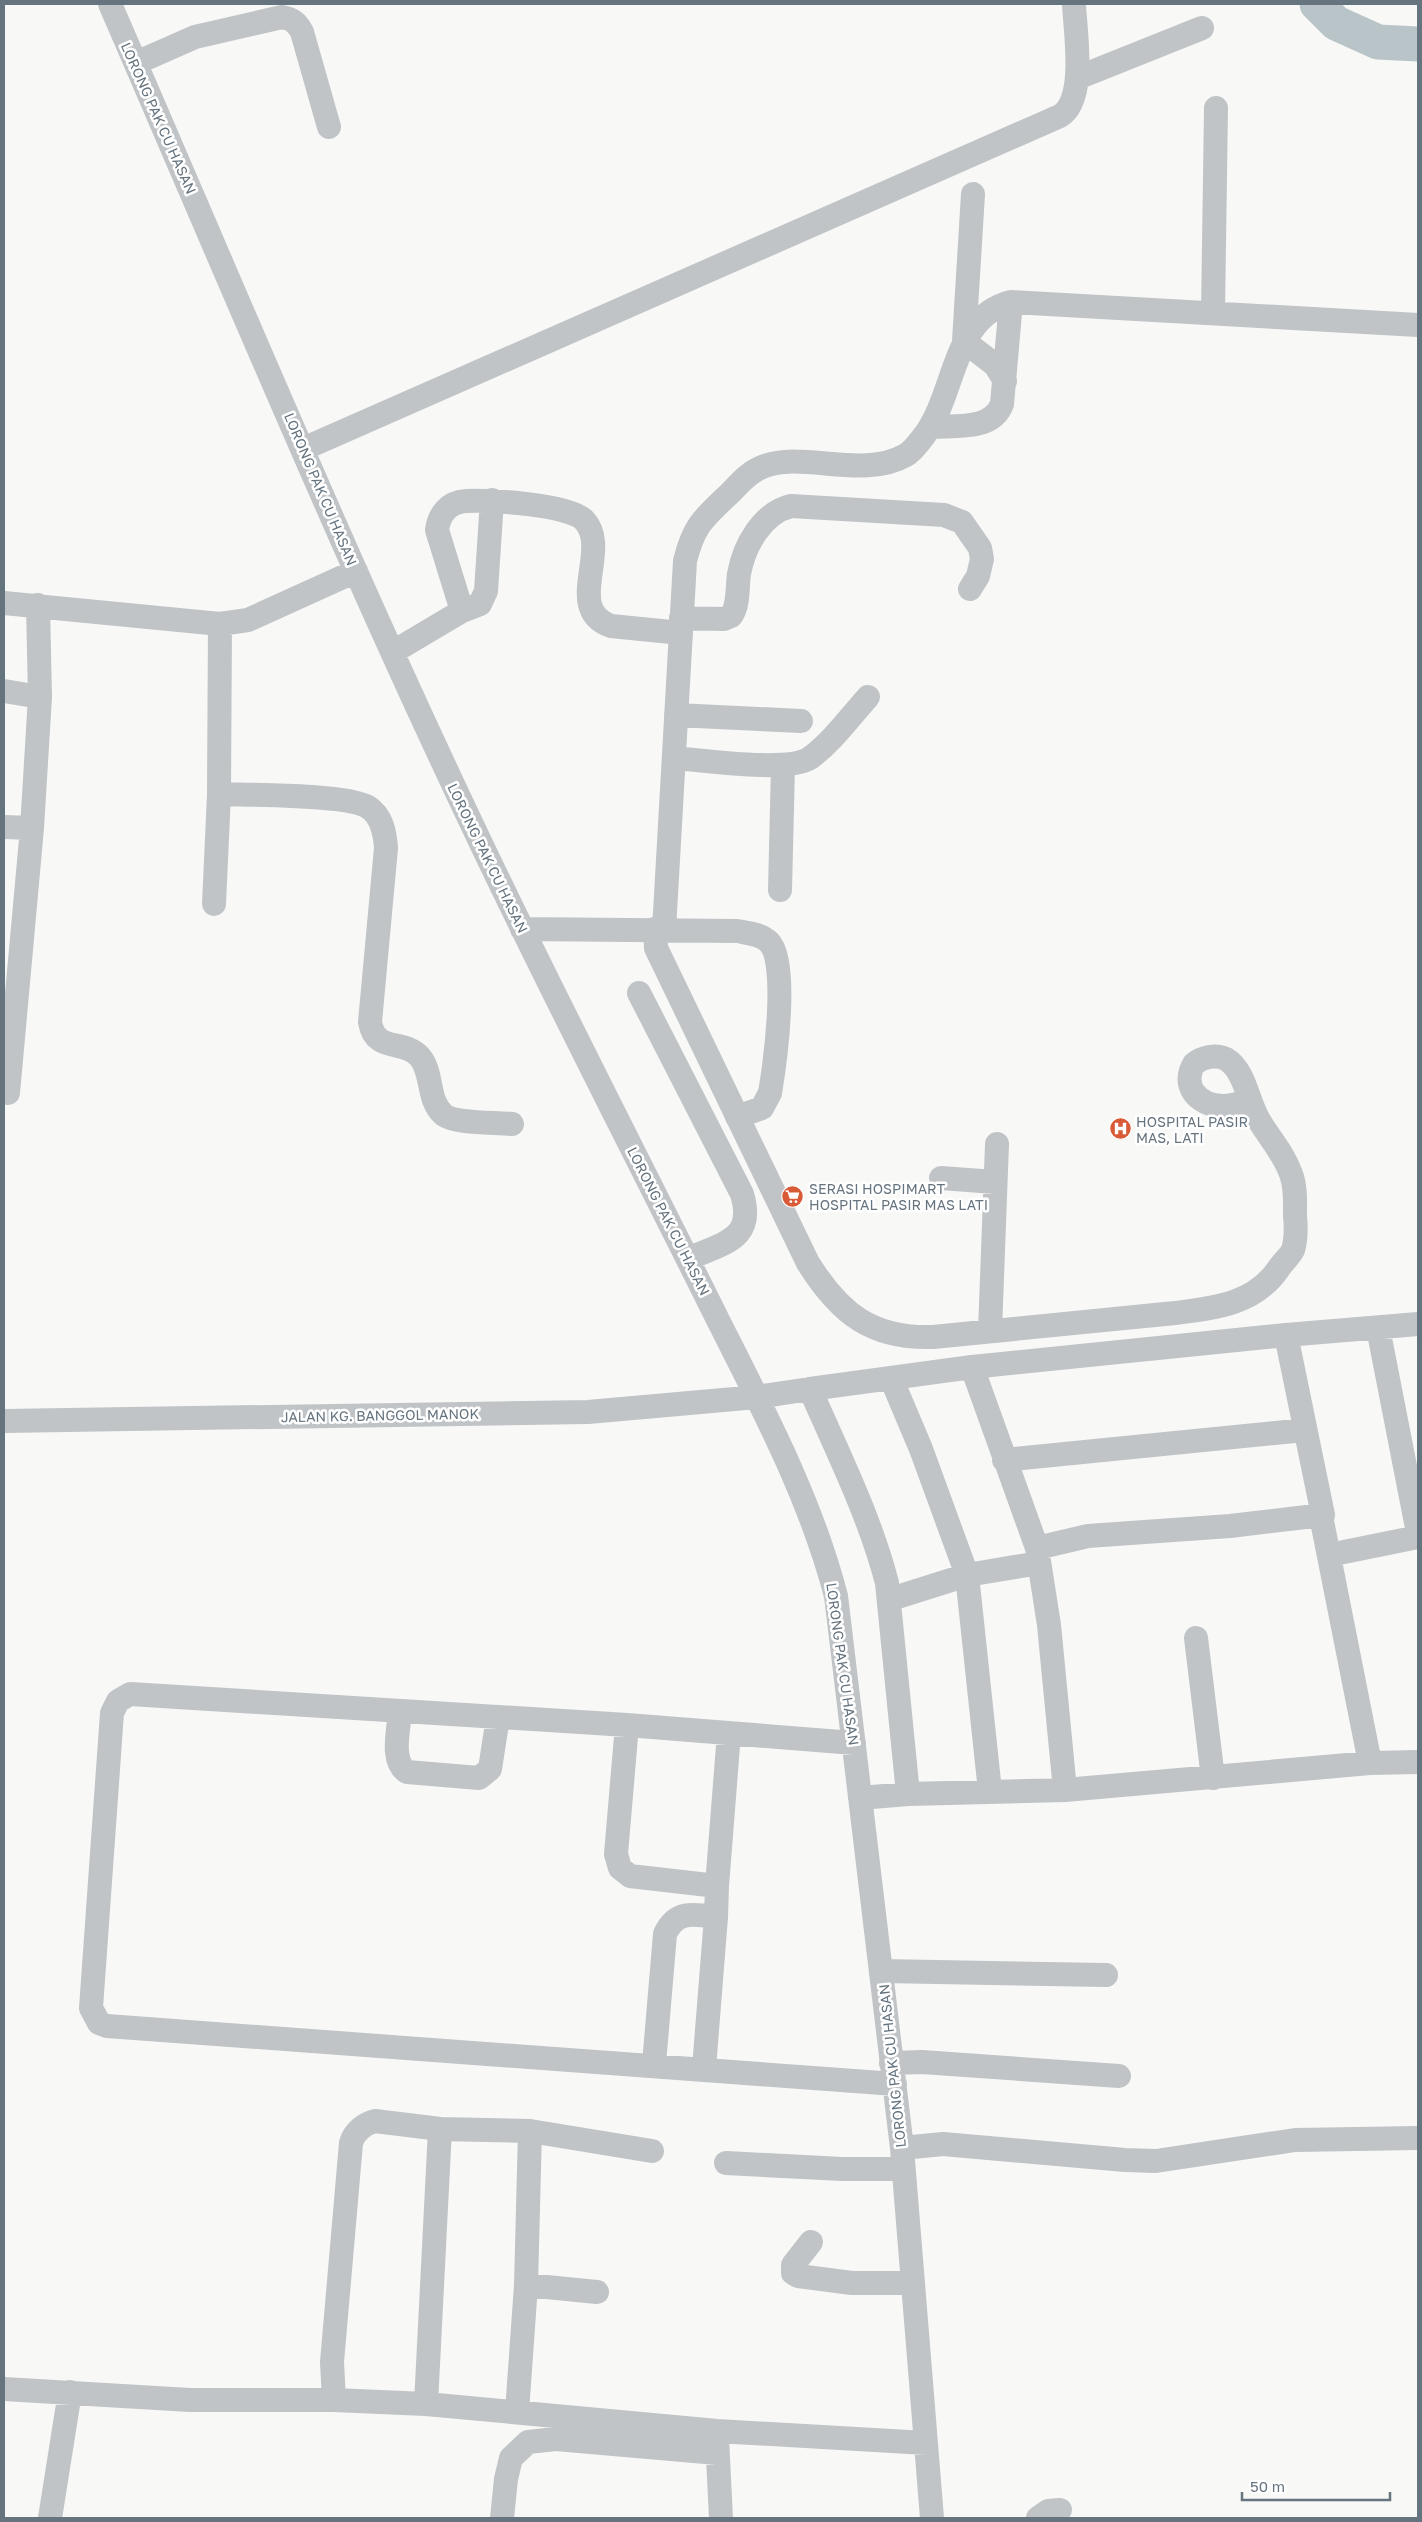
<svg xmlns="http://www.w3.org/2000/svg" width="1422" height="2522" font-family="'Golos Text',sans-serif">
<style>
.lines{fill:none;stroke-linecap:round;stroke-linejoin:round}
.river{stroke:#b8c4c8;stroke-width:35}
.minor{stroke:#c0c4c7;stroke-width:24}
.labels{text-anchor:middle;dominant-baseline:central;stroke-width:5;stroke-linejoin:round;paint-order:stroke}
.street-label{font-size:14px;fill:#66747f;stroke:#fff}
.poi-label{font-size:14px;fill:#66747f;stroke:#fff;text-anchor:start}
</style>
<rect width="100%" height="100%" fill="#f8f8f6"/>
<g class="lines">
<path class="river" d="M 1317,4 L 1336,23 L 1378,42 L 1418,44"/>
<path class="minor" d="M 110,4 C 244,313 373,625 522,928 C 585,1057 651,1185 715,1314 C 761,1406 810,1496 836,1596 L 902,2148 L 932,2518
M 136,63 L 195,37 L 282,17 C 293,19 297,23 302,32 L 329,127
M 1077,78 L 1202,28
M 973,194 L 964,341 L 995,365 L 1005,381
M 1213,313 L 1216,108
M 931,427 C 955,425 992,431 1002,404 L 1011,302
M 303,449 L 1060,116 C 1087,100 1075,31 1074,4
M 4,603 L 220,624 L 248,620 L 356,571
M 462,611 L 480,604 L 486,591 L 492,500
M 681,618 L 724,619 L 731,616 C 739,606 737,587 739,574 C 744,546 762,513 791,506 L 944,515 L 962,522 L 980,548 L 982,559 L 978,576 L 970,589
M 393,652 L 462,611 L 437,530 C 439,515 448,502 466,501 C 489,500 568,504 584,520 C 612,549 563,609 611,626 L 681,633
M 4,691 L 40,697
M 676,715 L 801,721
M 674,758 C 703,760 787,773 810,758 C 832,742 850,717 868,697
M 219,794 C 249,795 347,794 368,807 C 382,816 385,833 386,848 L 370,1022 C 375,1053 403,1039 419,1056 C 434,1072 426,1100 444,1115 C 456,1124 496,1122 512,1124
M 4,827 L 32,828
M 780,890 L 783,766
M 214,904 L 219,794 L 220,624
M 522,929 L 737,931 C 748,933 761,934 769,942 C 789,962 775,1063 770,1093 L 762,1108 L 737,1117
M 655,929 L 656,948 L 808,1263 C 840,1314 872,1339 933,1337 L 1175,1313 C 1215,1308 1255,1304 1279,1268 C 1283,1262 1290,1256 1293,1250 C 1296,1240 1296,1226 1295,1216 C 1295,1202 1296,1187 1291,1174 C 1284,1154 1271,1140 1260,1122 C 1248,1104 1246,1071 1226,1059 C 1216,1054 1202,1057 1194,1064 C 1181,1086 1198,1105 1222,1106 C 1231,1106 1241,1103 1249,1100
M 664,930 L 685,561 C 693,528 702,519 727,496 C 737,487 745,475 758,469 C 796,448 861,481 906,455 C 913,451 919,442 924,436 C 956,394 952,317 1011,302 L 1418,325
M 639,993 L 742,1194 C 756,1240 722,1243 688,1259
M 8,1093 L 32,828 L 40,697 L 38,605
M 941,1178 L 995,1182
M 1378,1328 L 1418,1533
M 990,1331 L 997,1144
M 1286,1335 L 1418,1324
M 972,1367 L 1286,1335 L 1323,1515 L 1230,1526 L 1088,1536 L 1037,1548
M 891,1378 L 921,1449 L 967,1575 L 990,1791
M 810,1389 L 972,1367 L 1037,1548 L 1049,1625 L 1065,1790 L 908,1794 L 860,1798
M 4,1421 L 588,1412 L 757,1397 L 810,1389 C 838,1453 870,1517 887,1583 L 908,1794
M 1004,1460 L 1305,1430
M 1321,1516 L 1370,1763 L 1418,1762
M 1329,1555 L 1418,1537
M 891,1599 L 967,1575 L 1039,1563
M 1196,1638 L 1213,1778
M 400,1711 C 399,1729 390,1761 407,1772 L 479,1778 L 490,1769 L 498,1717
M 627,1725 L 616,1854 L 620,1868 L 630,1876 L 717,1886 L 729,1733
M 854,1743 L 627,1725 L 130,1694 L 118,1701 L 112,1713 L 91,2008 L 99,2023 L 107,2026 L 895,2084
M 1065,1790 L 1370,1763
M 882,1971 L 1106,1975
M 891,2063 L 922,2062 L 1119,2076
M 654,2064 L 665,1934 C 676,1910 694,1914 716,1917 L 717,1886
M 704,2068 L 716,1917
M 530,2131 L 652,2151
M 902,2148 L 943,2144 L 1125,2160 L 1156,2161 L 1295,2140 L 1418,2138
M 726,2163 L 842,2169 L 903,2169
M 811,2242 L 793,2265 L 793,2273 L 798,2276 L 852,2283 L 912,2283
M 526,2285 L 597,2292
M 4,2389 L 190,2400 L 334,2400
M 426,2404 L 440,2129
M 517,2412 L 526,2285 L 530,2131 L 440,2129 L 375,2121 C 364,2124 354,2132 351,2143 L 332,2362 L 334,2400 L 426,2404 L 717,2431 L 926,2443
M 717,2438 L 721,2518
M 50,2518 L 70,2392
M 502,2518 L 506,2479 L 511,2458 L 528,2442 L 556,2439 L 717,2453
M 1038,2518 L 1048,2511 L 1060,2510"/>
</g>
<defs>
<symbol id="hospital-disc" viewBox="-11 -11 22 22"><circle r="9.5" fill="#d85a37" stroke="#fff"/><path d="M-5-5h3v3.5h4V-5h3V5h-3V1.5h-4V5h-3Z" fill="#fff"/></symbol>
<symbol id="supermarket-disc" viewBox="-11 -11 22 22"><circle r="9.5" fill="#d85a37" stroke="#fff"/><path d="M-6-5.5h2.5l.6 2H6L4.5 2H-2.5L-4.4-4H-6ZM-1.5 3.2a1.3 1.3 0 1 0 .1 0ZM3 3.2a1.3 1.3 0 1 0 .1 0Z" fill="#fff"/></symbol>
</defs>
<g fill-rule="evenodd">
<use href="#hospital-disc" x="1108" y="1116" width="25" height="25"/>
<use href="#supermarket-disc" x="780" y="1184" width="25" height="25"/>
</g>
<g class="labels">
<g class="street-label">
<text transform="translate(159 118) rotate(66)">LORONG PAK CU HASAN</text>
<text transform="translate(321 489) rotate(67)">LORONG PAK CU HASAN</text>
<text transform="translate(488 858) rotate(64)">LORONG PAK CU HASAN</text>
<text transform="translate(669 1221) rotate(63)">LORONG PAK CU HASAN</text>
<text transform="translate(380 1415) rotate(-1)">JALAN KG. BANGGOL MANOK</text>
<text transform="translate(843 1664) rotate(82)">LORONG PAK CU HASAN</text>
<text transform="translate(892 2066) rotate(-96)">LORONG PAK CU HASAN</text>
</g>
<g class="poi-label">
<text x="1136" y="1121">HOSPITAL PASIR<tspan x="1136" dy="16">MAS, LATI</tspan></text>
<text x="809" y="1188">SERASI HOSPIMART<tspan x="809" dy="16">HOSPITAL PASIR MAS LATI</tspan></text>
</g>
</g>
<rect width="1422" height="2522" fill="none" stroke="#66747f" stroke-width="10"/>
<path d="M1242 2492v8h148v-8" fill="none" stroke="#66747f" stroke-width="2.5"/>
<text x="1250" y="2492" font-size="15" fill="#66747f" stroke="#ffffff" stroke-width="4" paint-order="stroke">50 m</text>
</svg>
